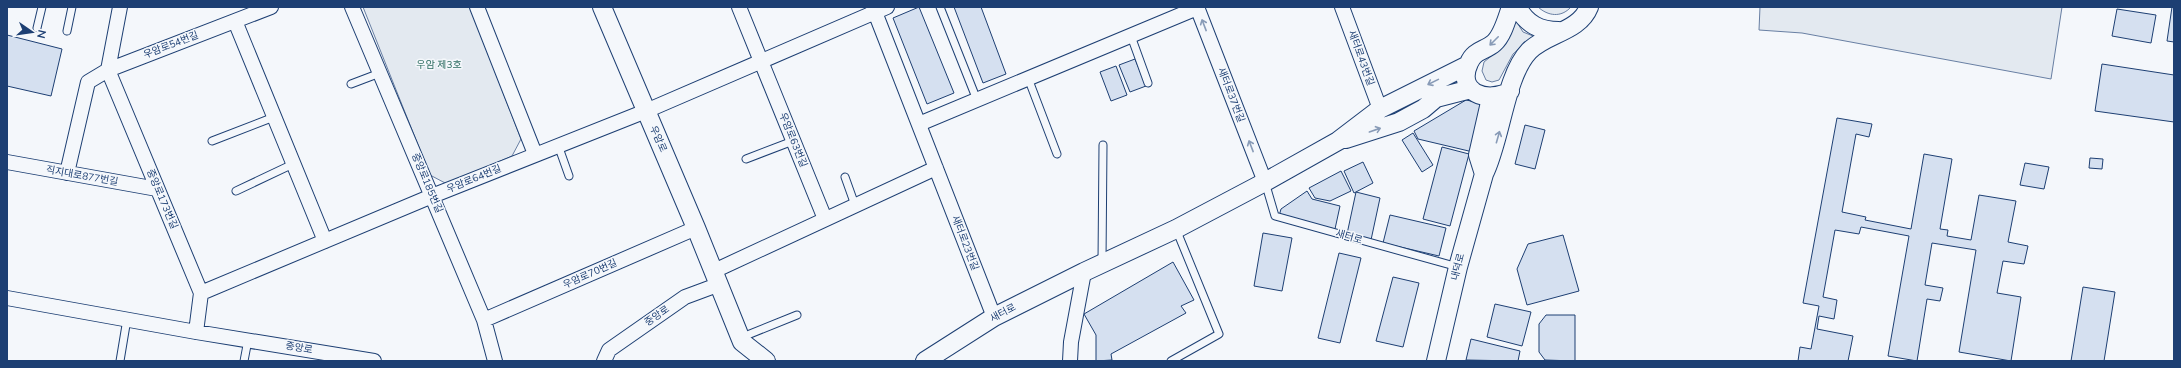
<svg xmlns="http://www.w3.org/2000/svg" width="2181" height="368" font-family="'Nunito Sans','Noto Sans KR',sans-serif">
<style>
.green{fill:#e3e9f0;stroke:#687fa3}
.building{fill:#d5e0f0;stroke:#1d3f73}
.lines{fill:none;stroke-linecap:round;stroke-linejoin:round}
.service-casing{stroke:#1d3f73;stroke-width:9}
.minor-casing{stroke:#1d3f73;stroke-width:16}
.tertiary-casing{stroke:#1d3f73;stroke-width:20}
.service{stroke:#f4f7fb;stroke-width:7}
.minor{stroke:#f4f7fb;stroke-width:14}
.tertiary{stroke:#f4f7fb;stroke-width:18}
.oneway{stroke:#889bb7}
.labels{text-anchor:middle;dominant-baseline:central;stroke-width:3;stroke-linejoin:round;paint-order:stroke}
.street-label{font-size:10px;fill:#1d3f73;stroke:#f4f7fb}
.park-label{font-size:10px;fill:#2c6c60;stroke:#f4f7fb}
</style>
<rect width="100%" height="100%" fill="#f4f7fb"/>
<path class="green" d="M 363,7 L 470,7 L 521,139 L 512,156 L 447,184 L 430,175 Z
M 1538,7 L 1571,7 C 1561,18 1548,16 1538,7 Z
M 1760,7 L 2062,7 L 2051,79 L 1802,33 L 1759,30 Z
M 1516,21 L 1523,32 L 1533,36 L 1513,54 L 1499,80 L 1492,82 L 1486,80 L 1482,71 L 1484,62 L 1500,49 Z"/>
<path class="building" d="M 919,7 L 954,93 L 927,104 L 893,18 Z
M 954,7 L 981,7 L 1006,74 L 983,83 Z
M 2172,7 L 2174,7 L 2174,42 L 2167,41 Z
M 2117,9 L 2156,15 L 2151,43 L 2112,36 Z
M 7,35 L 62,49 L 51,96 L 7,86 Z
M 1135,59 L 1146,86 L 1130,92 L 1119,65 Z
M 2102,64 L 2174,75 L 2174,122 L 2095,111 Z
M 1116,66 L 1127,95 L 1111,101 L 1100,72 Z
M 1466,100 L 1485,104 L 1473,152 L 1418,139 L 1414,131 Z
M 1837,118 L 1872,124 L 1869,137 L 1856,134 L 1842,212 L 1866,217 L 1865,220 L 1911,229 L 1924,154 L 1952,159 L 1940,229 L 1948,230 L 1947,236 L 1971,240 L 1979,195 L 2016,201 L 2008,242 L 2028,246 L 2024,264 L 2003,261 L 1997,293 L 2021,297 L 2011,361 L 1959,352 L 1976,250 L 1932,243 L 1925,285 L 1943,288 L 1940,301 L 1927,299 L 1917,361 L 1888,356 L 1909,236 L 1861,227 L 1859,234 L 1835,230 L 1823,297 L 1837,300 L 1834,319 L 1819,316 L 1817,329 L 1853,336 L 1848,361 L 1798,361 L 1800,347 L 1811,349 L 1819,306 L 1803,303 Z
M 1525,125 L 1545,130 L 1535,169 L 1515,164 Z
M 1413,133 L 1433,165 L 1422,172 L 1402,140 Z
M 1442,147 L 1469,154 L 1450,226 L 1423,219 Z
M 2090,158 L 2103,159 L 2102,169 L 2089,168 Z
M 1363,162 L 1373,183 L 1354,193 L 1344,171 Z
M 2025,163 L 2049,167 L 2044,189 L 2020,185 Z
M 1341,171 L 1351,191 L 1330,201 L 1315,198 L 1309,188 Z
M 1307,191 L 1312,199 L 1340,206 L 1335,229 L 1279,216 L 1281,209 Z
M 1356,192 L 1380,198 L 1371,240 L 1347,234 Z
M 1390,215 L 1446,228 L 1439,256 L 1383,243 Z
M 1263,233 L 1292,238 L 1282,291 L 1254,286 Z
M 1563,235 L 1579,291 L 1527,305 L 1517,269 L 1528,244 Z
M 1339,253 L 1361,258 L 1340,343 L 1318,338 Z
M 1173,262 L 1194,300 L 1181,306 L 1186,313 L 1111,354 L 1112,360 L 1096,361 L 1096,335 L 1084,314 Z
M 1393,277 L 1419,283 L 1403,347 L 1376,341 Z
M 2083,287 L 2115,292 L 2104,361 L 2071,361 Z
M 1495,304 L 1531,312 L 1522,346 L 1487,337 Z
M 1546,315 L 1575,315 L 1575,361 L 1545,360 L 1539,352 L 1539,324 Z
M 1471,339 L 1520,351 L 1518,361 L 1466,360 Z"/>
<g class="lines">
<defs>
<path id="service" d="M 940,7 L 977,100
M 37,28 L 42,7
M 67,31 L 72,7
M 1131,36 L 1148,83
M 1028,78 L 1057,154
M 351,84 L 380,73
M 212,141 L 274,117
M 558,145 L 569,176
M 746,159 L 793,141
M 845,177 L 855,205
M 1265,182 L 1275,216 L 1458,267
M 236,191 L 293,164
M 1102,262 L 1103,145
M 740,338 L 797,315
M 120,361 L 127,319
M 244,361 L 248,340
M 1171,361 L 1219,334 L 1176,229"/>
<path id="minor" d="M 352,7 L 484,320 L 495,361
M 477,7 L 535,154
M 739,7 L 825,219
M 873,7 L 994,317
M 1197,7 L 1265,182
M 1342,7 L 1380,109
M 235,21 L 325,241
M 108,70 L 201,293 L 196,332
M 108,70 L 120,7
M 919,124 L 1197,8
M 7,162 L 157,189
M 67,173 L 88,82 L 108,70 L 271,7
M 714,271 L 936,168
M 201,293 L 432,196 L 646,111 L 887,7
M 7,298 L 196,332 L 374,361
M 484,320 L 696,228
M 604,361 L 609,350 L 685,297 L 720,284
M 1070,361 L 1071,342 L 1084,272"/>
<path id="tertiary" d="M 602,7 L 696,228 L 742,342 L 766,361
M 1517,7 C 1527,24 1539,31 1559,31
M 1510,91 C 1488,104 1455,93 1469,63 C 1474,50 1485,51 1494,43 C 1503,35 1507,18 1511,7
M 1346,139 L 1399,122 L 1423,109 L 1436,98 L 1471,89
M 1484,174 L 1478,155 L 1491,98
M 925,361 L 994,317 L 1084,272 L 1176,229 L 1265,182 L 1338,141 L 1380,109 L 1468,65
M 1436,361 L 1458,267 L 1484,174 C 1501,140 1505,76 1529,51 C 1547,33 1579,32 1589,7"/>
</defs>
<use href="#service" class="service-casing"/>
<use href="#minor" class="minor-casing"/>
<use href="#tertiary" class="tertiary-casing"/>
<use href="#service" class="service"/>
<use href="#minor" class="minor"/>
<use href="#tertiary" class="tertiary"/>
</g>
<defs><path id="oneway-shaft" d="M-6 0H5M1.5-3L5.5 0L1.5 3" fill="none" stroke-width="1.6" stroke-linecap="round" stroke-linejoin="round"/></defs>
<g class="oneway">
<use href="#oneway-shaft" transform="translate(1204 25) rotate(-111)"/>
<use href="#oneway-shaft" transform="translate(1494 41) rotate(135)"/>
<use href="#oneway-shaft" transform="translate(1433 82) rotate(154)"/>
<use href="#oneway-shaft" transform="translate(1375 130) rotate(-19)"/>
<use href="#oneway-shaft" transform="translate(1498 137) rotate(-74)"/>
<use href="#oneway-shaft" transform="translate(1251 146) rotate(-111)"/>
</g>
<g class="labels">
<g class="street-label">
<text transform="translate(171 45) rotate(-21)">우암로54번길</text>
<text transform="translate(1361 58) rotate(70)">새터로43번길</text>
<text transform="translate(1231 95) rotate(69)">새터로37번길</text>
<text transform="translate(658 139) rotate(66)">우암로</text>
<text transform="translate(793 140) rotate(68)">우암로63번길</text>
<text transform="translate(82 176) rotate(10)">직지대로877번길</text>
<text transform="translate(474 179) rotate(-22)">우암로64번길</text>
<text transform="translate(427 183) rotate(67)">중앙로185번길</text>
<text transform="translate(162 199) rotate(67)">중앙로173번길</text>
<text transform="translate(1349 237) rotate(16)">새터로</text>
<text transform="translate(965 243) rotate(69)">새터로23번길</text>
<text transform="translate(1458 267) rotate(-76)">내덕로</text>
<text transform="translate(590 274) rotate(-24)">우암로70번길</text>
<text transform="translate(1003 313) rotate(-28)">새터로</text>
<text transform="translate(657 316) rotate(-35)">중앙로</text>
<text transform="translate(299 348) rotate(10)">중앙로</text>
</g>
<g class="park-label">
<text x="439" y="65">우암 제3호</text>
</g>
</g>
<rect width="2181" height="368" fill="none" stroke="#1d3f73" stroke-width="16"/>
<g transform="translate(32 32) rotate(103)" stroke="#f4f7fb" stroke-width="3" paint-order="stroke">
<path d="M0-3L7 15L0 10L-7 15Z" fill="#1d3f73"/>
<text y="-6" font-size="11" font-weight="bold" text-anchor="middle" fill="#1d3f73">N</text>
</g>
</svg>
